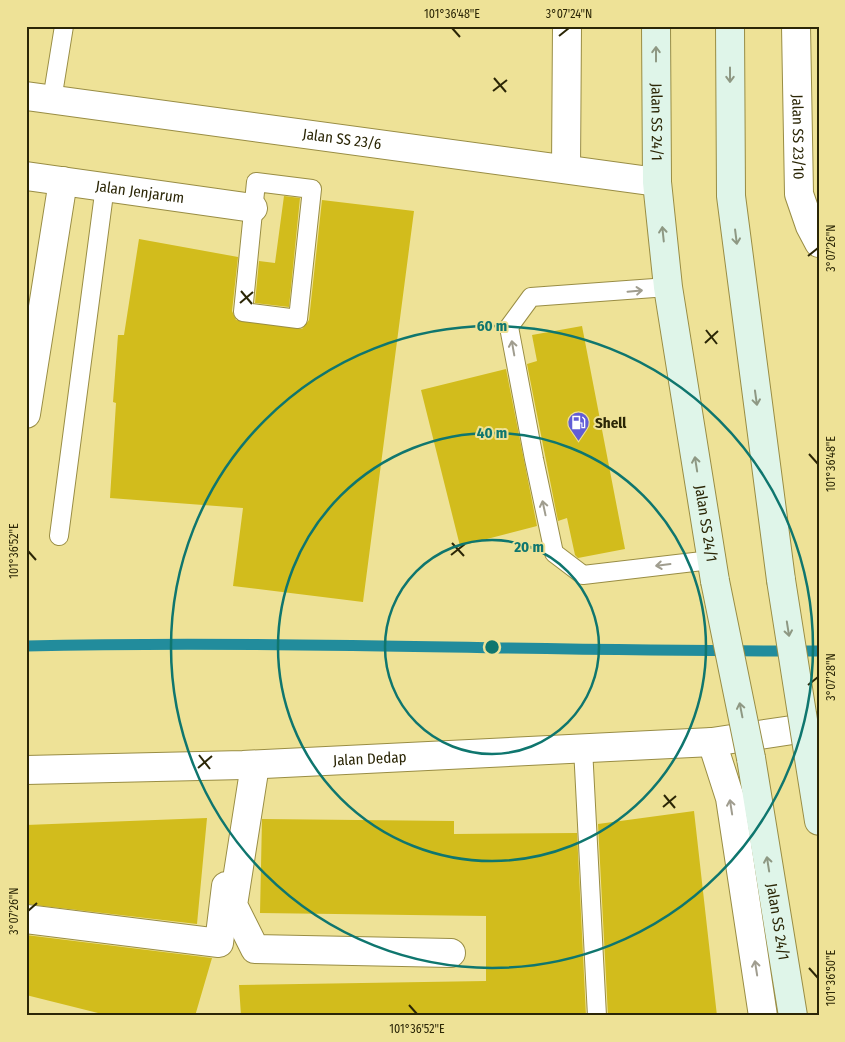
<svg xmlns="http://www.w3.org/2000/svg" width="845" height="1042" font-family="'Fira Sans Condensed',sans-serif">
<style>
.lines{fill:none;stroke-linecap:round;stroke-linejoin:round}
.stream{stroke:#228c9c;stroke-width:11}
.building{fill:#d2bc1c}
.lane-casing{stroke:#998d44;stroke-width:20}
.street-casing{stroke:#998d44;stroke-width:30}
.secondary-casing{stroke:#998d44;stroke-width:30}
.lane{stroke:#fff;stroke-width:18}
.street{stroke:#fff;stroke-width:28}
.secondary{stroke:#dff5e9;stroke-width:28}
.secondary-bridge-casing{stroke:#998d44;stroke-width:30;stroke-linecap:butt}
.secondary-bridge{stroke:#dff5e9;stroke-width:28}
.oneway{stroke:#8e9883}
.oneway2{stroke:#a09d8f}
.ticks{fill:none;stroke:#2b2606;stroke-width:2}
.ring{fill:none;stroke:#0f766e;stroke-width:2.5}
.labels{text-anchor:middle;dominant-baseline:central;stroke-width:4;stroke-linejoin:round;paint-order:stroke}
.street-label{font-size:15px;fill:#2b2606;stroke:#eee297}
.poi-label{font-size:15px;font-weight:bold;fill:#2b2606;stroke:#eee297;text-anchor:start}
.centre{fill:#0f766e;stroke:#eee297;stroke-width:2.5}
.ring-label{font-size:15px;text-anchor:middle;font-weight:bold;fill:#0f766e;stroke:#eee297;stroke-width:4;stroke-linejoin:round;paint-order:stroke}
.neatline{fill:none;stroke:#2b2606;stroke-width:2}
.ticks-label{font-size:12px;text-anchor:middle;fill:#2b2606}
</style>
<rect width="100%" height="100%" fill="#eee297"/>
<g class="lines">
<path class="stream" d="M 26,646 C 290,640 555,652 819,651"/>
</g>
<path class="building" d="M 284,196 L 300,198 L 289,307 L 255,303 L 259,261 L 275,263 Z
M 322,200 L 414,211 L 363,602 L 233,586 L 243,508 L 110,498 L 116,403 L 113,402 L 118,335 L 124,335 L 139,239 L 238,257 L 232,311 L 236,320 L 302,329 L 309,320 Z
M 582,326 L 625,549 L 578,558 L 575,555 L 567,518 L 558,521 L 527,364 L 537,361 L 532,335 Z
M 506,369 L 537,526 L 460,546 L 421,390 Z
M 694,811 L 717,1016 L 608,1016 L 598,824 Z
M 207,818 L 197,924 L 26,904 L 26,825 Z
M 262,819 L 454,821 L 454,834 L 577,833 L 586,1016 L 241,1016 L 239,985 L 486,981 L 486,916 L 260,913 Z
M 26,935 L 212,958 L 195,1016 L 110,1016 L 26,995 Z"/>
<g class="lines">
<defs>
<path id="lane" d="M 52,100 L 64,26
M 256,182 L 312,189 L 298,319 L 243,312 Z
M 668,287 L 531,297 L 509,327 L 534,459 L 554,553 L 583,575 L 711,560
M 59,536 L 105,186
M 583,748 L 597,1016"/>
<g id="street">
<path id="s1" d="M 796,26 L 799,194 L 810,226 L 819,243"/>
<path id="s2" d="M 26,96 L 657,182"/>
<path d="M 566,169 L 567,26"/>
<path id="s3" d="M 26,176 L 253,208"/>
<path d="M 26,414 L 63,181"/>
<path d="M 712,742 L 730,798 L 763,1016"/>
<path d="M 255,765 L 233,905 L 255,949 L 451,953"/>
<path id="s4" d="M 26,770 L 243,765 L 712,742 L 819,726"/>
<path d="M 26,919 L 219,943 L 226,886"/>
</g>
<g id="secondary">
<path id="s5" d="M 656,26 L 657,182 L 668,287 L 715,581"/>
<path d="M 730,26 L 731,196 L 781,580"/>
<path d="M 808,752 L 819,821"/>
<path id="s6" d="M 751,758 L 793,1016"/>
</g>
</defs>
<use href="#lane" class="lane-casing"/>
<use href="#street" class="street-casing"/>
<use href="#secondary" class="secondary-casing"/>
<use href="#lane" class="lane"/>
<use href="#street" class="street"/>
<use href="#secondary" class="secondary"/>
<defs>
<path id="secondary-bridge" d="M 781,580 L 808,752
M 715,581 L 751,758"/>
</defs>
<use href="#secondary-bridge" class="secondary-bridge-casing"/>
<use href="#secondary-bridge" class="secondary-bridge"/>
</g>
<defs><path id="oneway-shaft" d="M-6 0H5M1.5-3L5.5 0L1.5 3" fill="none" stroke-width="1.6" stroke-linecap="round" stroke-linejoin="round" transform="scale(1.25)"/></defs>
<g class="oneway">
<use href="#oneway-shaft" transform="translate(656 54) rotate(-90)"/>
<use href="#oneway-shaft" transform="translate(730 75) rotate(90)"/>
<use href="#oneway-shaft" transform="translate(663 234) rotate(-96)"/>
<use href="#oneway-shaft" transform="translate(736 237) rotate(83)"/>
<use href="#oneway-shaft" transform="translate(756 398) rotate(82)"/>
<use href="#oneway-shaft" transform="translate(696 464) rotate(-99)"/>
<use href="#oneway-shaft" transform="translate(788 629) rotate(81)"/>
<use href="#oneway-shaft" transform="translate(741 710) rotate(-101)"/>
<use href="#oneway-shaft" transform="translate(768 864) rotate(-99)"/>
</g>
<g class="oneway2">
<use href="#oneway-shaft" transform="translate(635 291) rotate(-5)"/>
<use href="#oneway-shaft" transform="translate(513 348) rotate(-100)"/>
<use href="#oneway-shaft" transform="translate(544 508) rotate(-102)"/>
<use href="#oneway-shaft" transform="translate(663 565) rotate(173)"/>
<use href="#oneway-shaft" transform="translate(731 807) rotate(-99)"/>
<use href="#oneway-shaft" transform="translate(756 968) rotate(-99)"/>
</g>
<path class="ticks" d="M 452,28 L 460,37M 559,36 L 569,28M 494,78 L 506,92M 493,91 L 507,80M 808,256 L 818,248M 241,291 L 252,304M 240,303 L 253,292M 706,330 L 717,344M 705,343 L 718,331M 809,454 L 818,464M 452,543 L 464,556M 28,551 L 36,560M 451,555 L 465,544M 808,685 L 818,677M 199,755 L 210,769M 198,768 L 212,756M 664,795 L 675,808M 663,807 L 676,796M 28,911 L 37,903M 809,968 L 818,978M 409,1005 L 417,1014"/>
<g class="ring">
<circle cx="492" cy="647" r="107"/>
<circle cx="492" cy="647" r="214"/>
<circle cx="492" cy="647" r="321"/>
</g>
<defs>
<symbol id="fuel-pin" viewBox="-11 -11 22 30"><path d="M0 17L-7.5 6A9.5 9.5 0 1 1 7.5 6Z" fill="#615dd6" stroke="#eee297"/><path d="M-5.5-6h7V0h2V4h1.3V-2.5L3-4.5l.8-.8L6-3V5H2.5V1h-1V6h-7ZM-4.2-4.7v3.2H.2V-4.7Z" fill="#fff"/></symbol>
</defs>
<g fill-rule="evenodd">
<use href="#fuel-pin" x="566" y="410" width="25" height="34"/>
</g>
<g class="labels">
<g class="street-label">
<text stroke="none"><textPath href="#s5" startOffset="96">Jalan SS 24/1</textPath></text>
<text stroke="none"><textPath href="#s1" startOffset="111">Jalan SS 23/10</textPath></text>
<text stroke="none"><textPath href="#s2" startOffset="319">Jalan SS 23/6</textPath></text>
<text stroke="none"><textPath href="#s3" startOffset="115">Jalan Jenjarum</textPath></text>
<text stroke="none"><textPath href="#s5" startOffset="501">Jalan SS 24/1</textPath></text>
<text stroke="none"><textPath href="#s4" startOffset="344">Jalan Dedap</textPath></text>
<text stroke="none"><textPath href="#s6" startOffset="166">Jalan SS 24/1</textPath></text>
</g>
<g class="poi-label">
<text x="595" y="423">Shell</text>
</g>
</g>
<circle cx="492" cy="647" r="8" class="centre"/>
<g class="ring-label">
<text x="492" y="331">60 m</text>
<text x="492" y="438">40 m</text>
<text x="529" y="552">20 m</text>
</g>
<rect width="845" height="1042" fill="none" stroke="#eee297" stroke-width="55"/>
<rect x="28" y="28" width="790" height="986" class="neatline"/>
<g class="ticks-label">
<text x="452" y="18">101°36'48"E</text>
<text x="569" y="18">3°07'24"N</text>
<text transform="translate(831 248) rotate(-90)" y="4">3°07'26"N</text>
<text transform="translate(831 464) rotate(-90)" y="4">101°36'48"E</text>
<text transform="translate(14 551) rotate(-90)" y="4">101°36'52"E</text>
<text transform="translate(831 677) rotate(-90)" y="4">3°07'28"N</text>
<text transform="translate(14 911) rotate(-90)" y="4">3°07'26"N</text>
<text transform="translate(831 978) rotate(-90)" y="4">101°36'50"E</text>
<text x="417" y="1033">101°36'52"E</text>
</g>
</svg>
